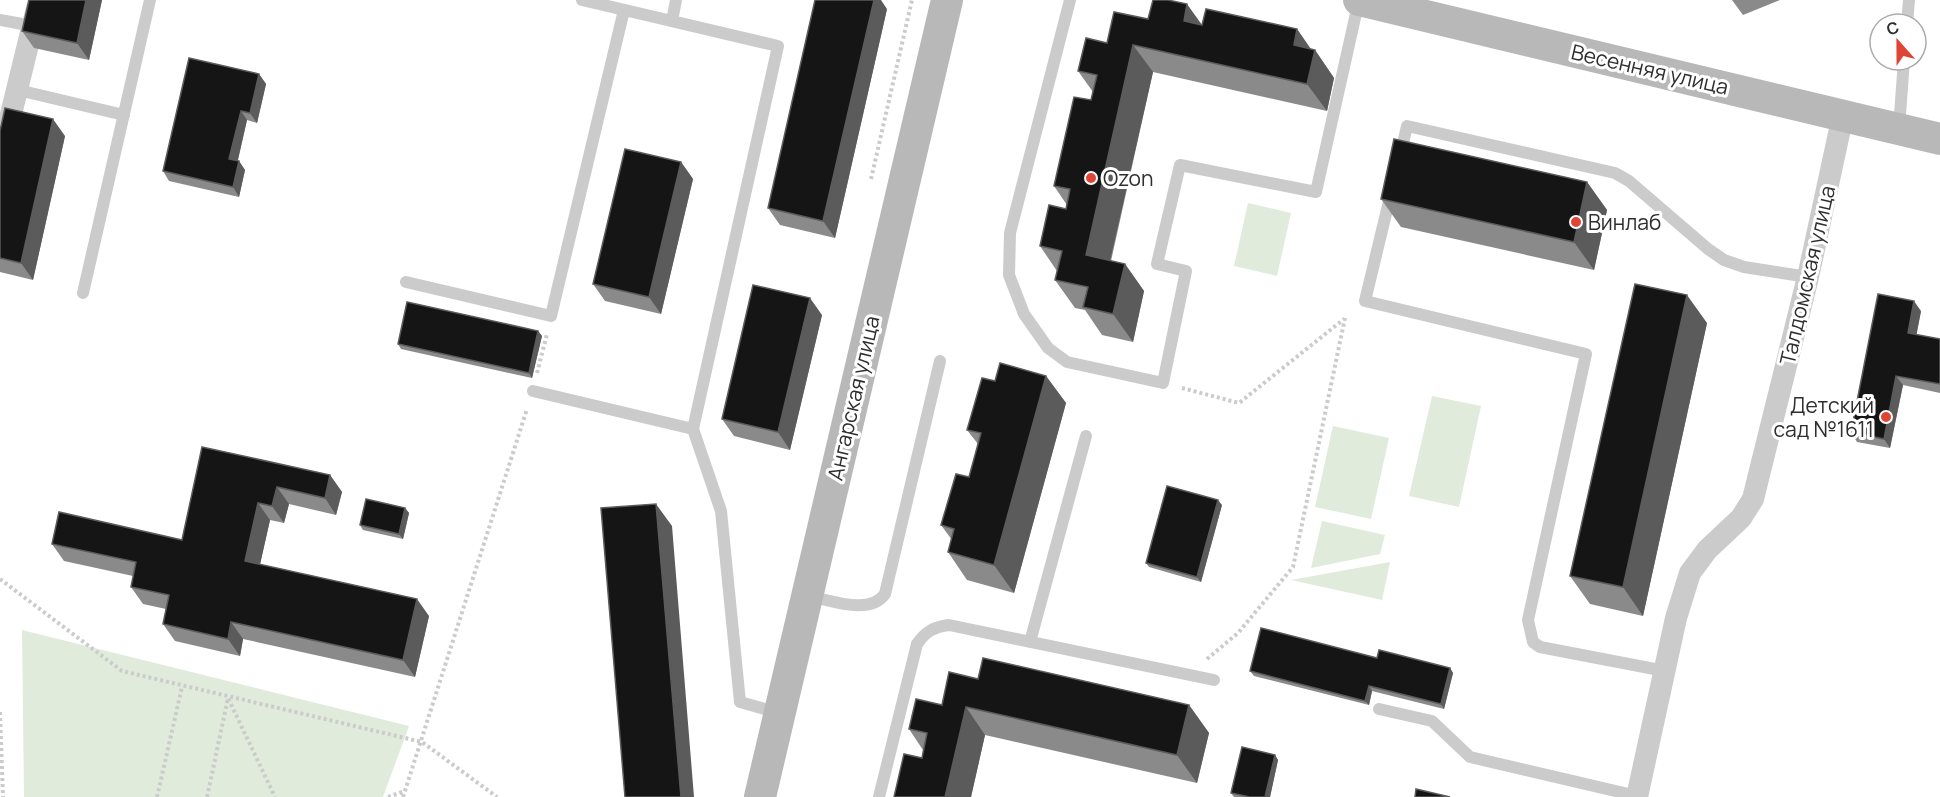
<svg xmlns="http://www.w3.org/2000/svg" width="1940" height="797" font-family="Manrope,sans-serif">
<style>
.green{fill:#e1ebdc}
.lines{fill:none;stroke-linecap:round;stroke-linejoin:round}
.path{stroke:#cbcbcb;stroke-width:4;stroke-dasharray:3 3;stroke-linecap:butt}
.lane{stroke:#cbcbcb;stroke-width:12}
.street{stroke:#cbcbcb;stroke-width:22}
.secondary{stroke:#b8b8b8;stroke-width:32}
.wall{fill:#8a8a8a}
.shaded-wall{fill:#5b5b5b}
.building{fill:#151515;stroke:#5b5b5b;stroke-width:1.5}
.poi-dot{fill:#df4535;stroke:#fff;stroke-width:2}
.labels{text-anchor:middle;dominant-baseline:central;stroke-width:6;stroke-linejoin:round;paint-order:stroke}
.street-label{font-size:21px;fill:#2e2e2e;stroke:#fff}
.poi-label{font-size:21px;fill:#2e2e2e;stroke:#fff;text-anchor:start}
</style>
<rect width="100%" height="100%" fill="#fff"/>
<path class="green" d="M 1248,203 L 1291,213 L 1277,276 L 1234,266 Z
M 1432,396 L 1481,406 L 1459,507 L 1409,496 Z
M 1333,426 L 1389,438 L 1371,519 L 1315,507 Z
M 1322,521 L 1385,535 L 1380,554 L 1311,568 Z
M 1390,562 L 1382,600 L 1291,580 Z
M 22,630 L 409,726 L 383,797 L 24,797 Z"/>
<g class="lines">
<path class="path" d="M 871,179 L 912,0
M 537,373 L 547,334
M 1182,388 L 1239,403 L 1344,319
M 0,579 L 122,671 L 422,742 L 497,797
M 1207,659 L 1238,633 L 1293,567 L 1345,318
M 0,712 L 3,797
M 157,797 L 182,687
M 207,797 L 228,698 L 275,797
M 388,797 L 405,791
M 403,797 L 527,409"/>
<path class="lane" d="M 582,0 L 778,46 L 693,429 L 721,511 L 740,702 L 779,713
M 1070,0 L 1010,233 L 1009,275 L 1024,314 L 1048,348 L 1067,362 L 1163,383 L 1186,271 L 1157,264 L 1180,165 L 1316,192 L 1359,0
M 0,20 L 33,26
M 672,21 L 676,0
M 1907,24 L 1909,0
M 18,90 L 124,115
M 1899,128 L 1904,60
M 1400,156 L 1407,126 L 1615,173 L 1629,181 L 1708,249 L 1724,260 L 1744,267 L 1808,277
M 1391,193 L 1365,301 L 1586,354 L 1528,620 L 1533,642 L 1540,647 L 1665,671
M 406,282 L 551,316 L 624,10
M 83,293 L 150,0
M 533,391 L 693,429
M 808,596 C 831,600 869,616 885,594 L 940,361
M 1030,642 L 1086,436
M 1379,709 L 1432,721 L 1470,757 L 1637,796
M 879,797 L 917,644 C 926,631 934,627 949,625 L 1214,680"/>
<path class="street" d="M 0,159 L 39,0
M 1637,797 L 1676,618 L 1690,573 L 1707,550 L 1741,518 L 1753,499 L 1808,277 L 1843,115"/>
<path class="secondary" d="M 1359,0 L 1940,139
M 760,797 L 947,0"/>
</g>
<path class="wall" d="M 29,0 L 102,0 L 89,60 L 34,48 L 22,31 Z
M 1732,0 L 1780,0 L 1743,15 Z
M 887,9 L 835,238 L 780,225 L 768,208 Z
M 1148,19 L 1202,25 L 1297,29 L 1311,49 L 1315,50 L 1334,78 L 1327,111 L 1153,72 L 1111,261 L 1125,264 L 1144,291 L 1133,342 L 1102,335 L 1085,310 L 1075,308 L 1055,280 L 1057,271 L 1040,246 L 1066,209 L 1067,205 L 1054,186 L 1091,100 L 1093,92 L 1078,71 L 1107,43 Z
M 259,74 L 266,84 L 257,123 L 247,120 L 238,160 L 245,170 L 239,197 L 169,181 L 163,171 Z
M 0,131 L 65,136 L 33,280 L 0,272 Z
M 681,162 L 693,179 L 661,314 L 605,301 L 593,284 Z
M 1587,182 L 1607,210 L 1594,270 L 1401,227 L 1381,199 Z
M 1921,311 L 1916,335 L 1940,339 L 1940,393 L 1903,385 L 1890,448 L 1857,442 L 1851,432 Z
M 822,315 L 790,450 L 734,436 L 722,419 Z
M 1707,323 L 1643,616 L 1590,604 L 1570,576 Z
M 538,331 L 542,336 L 532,378 L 401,349 L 398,344 Z
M 1046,376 L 1066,403 L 1014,593 L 967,580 L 948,552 L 952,540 L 941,525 L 969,477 L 978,444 L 967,430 L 995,381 Z
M 202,447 L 330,475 L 342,492 L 336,515 L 289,504 L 284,523 L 270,520 L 260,564 L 429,616 L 415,677 L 243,639 L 240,656 L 175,641 L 163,624 L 166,609 L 143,604 L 131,587 L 133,576 L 64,561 L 52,544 L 182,540 Z
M 1222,505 L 1201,582 L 1149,567 L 1146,563 Z
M 405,508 L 409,513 L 403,539 L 363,530 L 360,525 Z
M 1377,658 L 1450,668 L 1453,673 L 1444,709 L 1372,691 L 1369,705 L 1254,676 L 1250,671 Z
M 978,679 L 1189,705 L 1209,733 L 1197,783 L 985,735 L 971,797 L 894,797 L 922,758 L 923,750 L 909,729 Z
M 1275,755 L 1278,760 L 1270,797 L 1234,797 L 1231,793 Z"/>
<path class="shaded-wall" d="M 86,0 L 102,0 L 89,60 L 77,43 Z
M 874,0 L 881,0 L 887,9 L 835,238 L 823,221 Z
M 1187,4 L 1207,32 L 1184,21 Z
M 1297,29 L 1314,54 L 1315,50 L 1334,78 L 1327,111 L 1307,84 L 1294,45 Z
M 1133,45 L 1153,72 L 1105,283 L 1086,255 Z
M 259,74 L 266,84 L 257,123 L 250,113 Z
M 241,111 L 247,120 L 236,168 L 229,159 Z
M 53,119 L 65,136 L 33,280 L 21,263 Z
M 239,161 L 245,170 L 239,197 L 233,187 Z
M 681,162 L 693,179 L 661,314 L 649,297 Z
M 1587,182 L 1607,210 L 1594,270 L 1574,242 Z
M 1125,264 L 1144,291 L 1133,342 L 1113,314 Z
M 1687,295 L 1707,323 L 1643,616 L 1623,587 Z
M 810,298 L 822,315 L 790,450 L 778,432 Z
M 1914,301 L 1921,311 L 1915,343 L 1908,333 Z
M 538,331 L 542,336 L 532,378 L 529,373 Z
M 1046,376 L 1066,403 L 1014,593 L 994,565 Z
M 1896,376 L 1903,385 L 1890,448 L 1884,439 Z
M 330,475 L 342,492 L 336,515 L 325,498 Z
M 277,487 L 289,504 L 284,523 L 272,506 Z
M 1218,500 L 1222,505 L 1201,582 L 1197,577 Z
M 258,503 L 270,520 L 257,578 L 245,561 Z
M 656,504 L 672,526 L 694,797 L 681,797 Z
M 405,508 L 409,513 L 403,539 L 399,534 Z
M 417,599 L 429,616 L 415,677 L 403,660 Z
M 231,622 L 243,639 L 240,656 L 228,639 Z
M 1450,668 L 1453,673 L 1444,709 L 1441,704 Z
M 1369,686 L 1372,691 L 1369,705 L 1365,701 Z
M 1189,705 L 1209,733 L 1197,783 L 1177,755 Z
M 966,707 L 985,735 L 971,797 L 945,797 Z
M 1275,755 L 1278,760 L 1270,797 L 1265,797 Z"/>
<path class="building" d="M 29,0 L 86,0 L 77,43 L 22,31 Z
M 815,0 L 874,0 L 823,221 L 768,208 Z
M 1153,0 L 1168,0 L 1187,4 L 1184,21 L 1202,25 L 1206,9 L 1297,29 L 1294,45 L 1315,50 L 1307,84 L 1133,45 L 1086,255 L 1125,264 L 1113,314 L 1083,307 L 1088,287 L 1055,280 L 1062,251 L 1040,246 L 1049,205 L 1066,209 L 1070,189 L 1054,186 L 1074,97 L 1091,100 L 1097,75 L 1078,71 L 1086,38 L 1107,43 L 1114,12 L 1148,19 Z
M 189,58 L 259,74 L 250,113 L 241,111 L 229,159 L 239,161 L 233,187 L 163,171 Z
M 5,108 L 53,119 L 21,263 L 0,258 L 0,131 Z
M 1394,139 L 1587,182 L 1574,242 L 1381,199 Z
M 625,149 L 681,162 L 649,297 L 593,284 Z
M 1635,284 L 1687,295 L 1623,587 L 1570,576 Z
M 753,285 L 810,298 L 778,432 L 722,419 Z
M 1878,294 L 1914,301 L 1908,333 L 1940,339 L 1940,384 L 1896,376 L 1884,439 L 1851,432 Z
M 407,302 L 538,331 L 529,373 L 398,344 Z
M 1000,363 L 1046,376 L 994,565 L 948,552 L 954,529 L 941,525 L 956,474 L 969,477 L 981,433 L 967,430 L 982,378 L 995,381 Z
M 202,447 L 330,475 L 325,498 L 277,487 L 272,506 L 258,503 L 245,561 L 417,599 L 403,660 L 231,622 L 228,639 L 163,624 L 169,595 L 131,587 L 136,562 L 52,544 L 59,512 L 182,540 Z
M 1167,486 L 1218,500 L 1197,577 L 1146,563 Z
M 366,499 L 405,508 L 399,534 L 360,525 Z
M 656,504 L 681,797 L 625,797 L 601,508 Z
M 1261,628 L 1377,658 L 1379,650 L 1450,668 L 1441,704 L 1369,686 L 1365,701 L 1250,671 Z
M 983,658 L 1189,705 L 1177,755 L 966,707 L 945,797 L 894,797 L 904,754 L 922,758 L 927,733 L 909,729 L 916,699 L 942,705 L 949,672 L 978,679 Z
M 1242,747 L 1275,755 L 1265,797 L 1250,797 L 1231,793 Z
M 1416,789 L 1450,797 L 1415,797 Z"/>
<g class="poi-dot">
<circle cx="1091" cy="178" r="6"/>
<circle cx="1576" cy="222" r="6"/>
<circle cx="1886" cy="417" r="6"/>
</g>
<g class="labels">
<g class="street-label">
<text transform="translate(1650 69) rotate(13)">Весенняя улица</text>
<text transform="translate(1807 275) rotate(-77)">Талдомская улица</text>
<text transform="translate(853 398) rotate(-77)">Ангарская улица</text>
</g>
<g class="poi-label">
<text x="1103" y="178">Ozon</text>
<text x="1588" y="222">Винлаб</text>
<text x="1874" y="405" text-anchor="end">Детский<tspan x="1874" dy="24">сад №1611</tspan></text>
</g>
</g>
<g transform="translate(1898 42) rotate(339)"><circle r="28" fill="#ffffff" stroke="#ababab" stroke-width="1.5"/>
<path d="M0-4.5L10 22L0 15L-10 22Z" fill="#df4535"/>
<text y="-9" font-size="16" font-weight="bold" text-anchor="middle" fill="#2e2e2e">С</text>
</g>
</svg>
